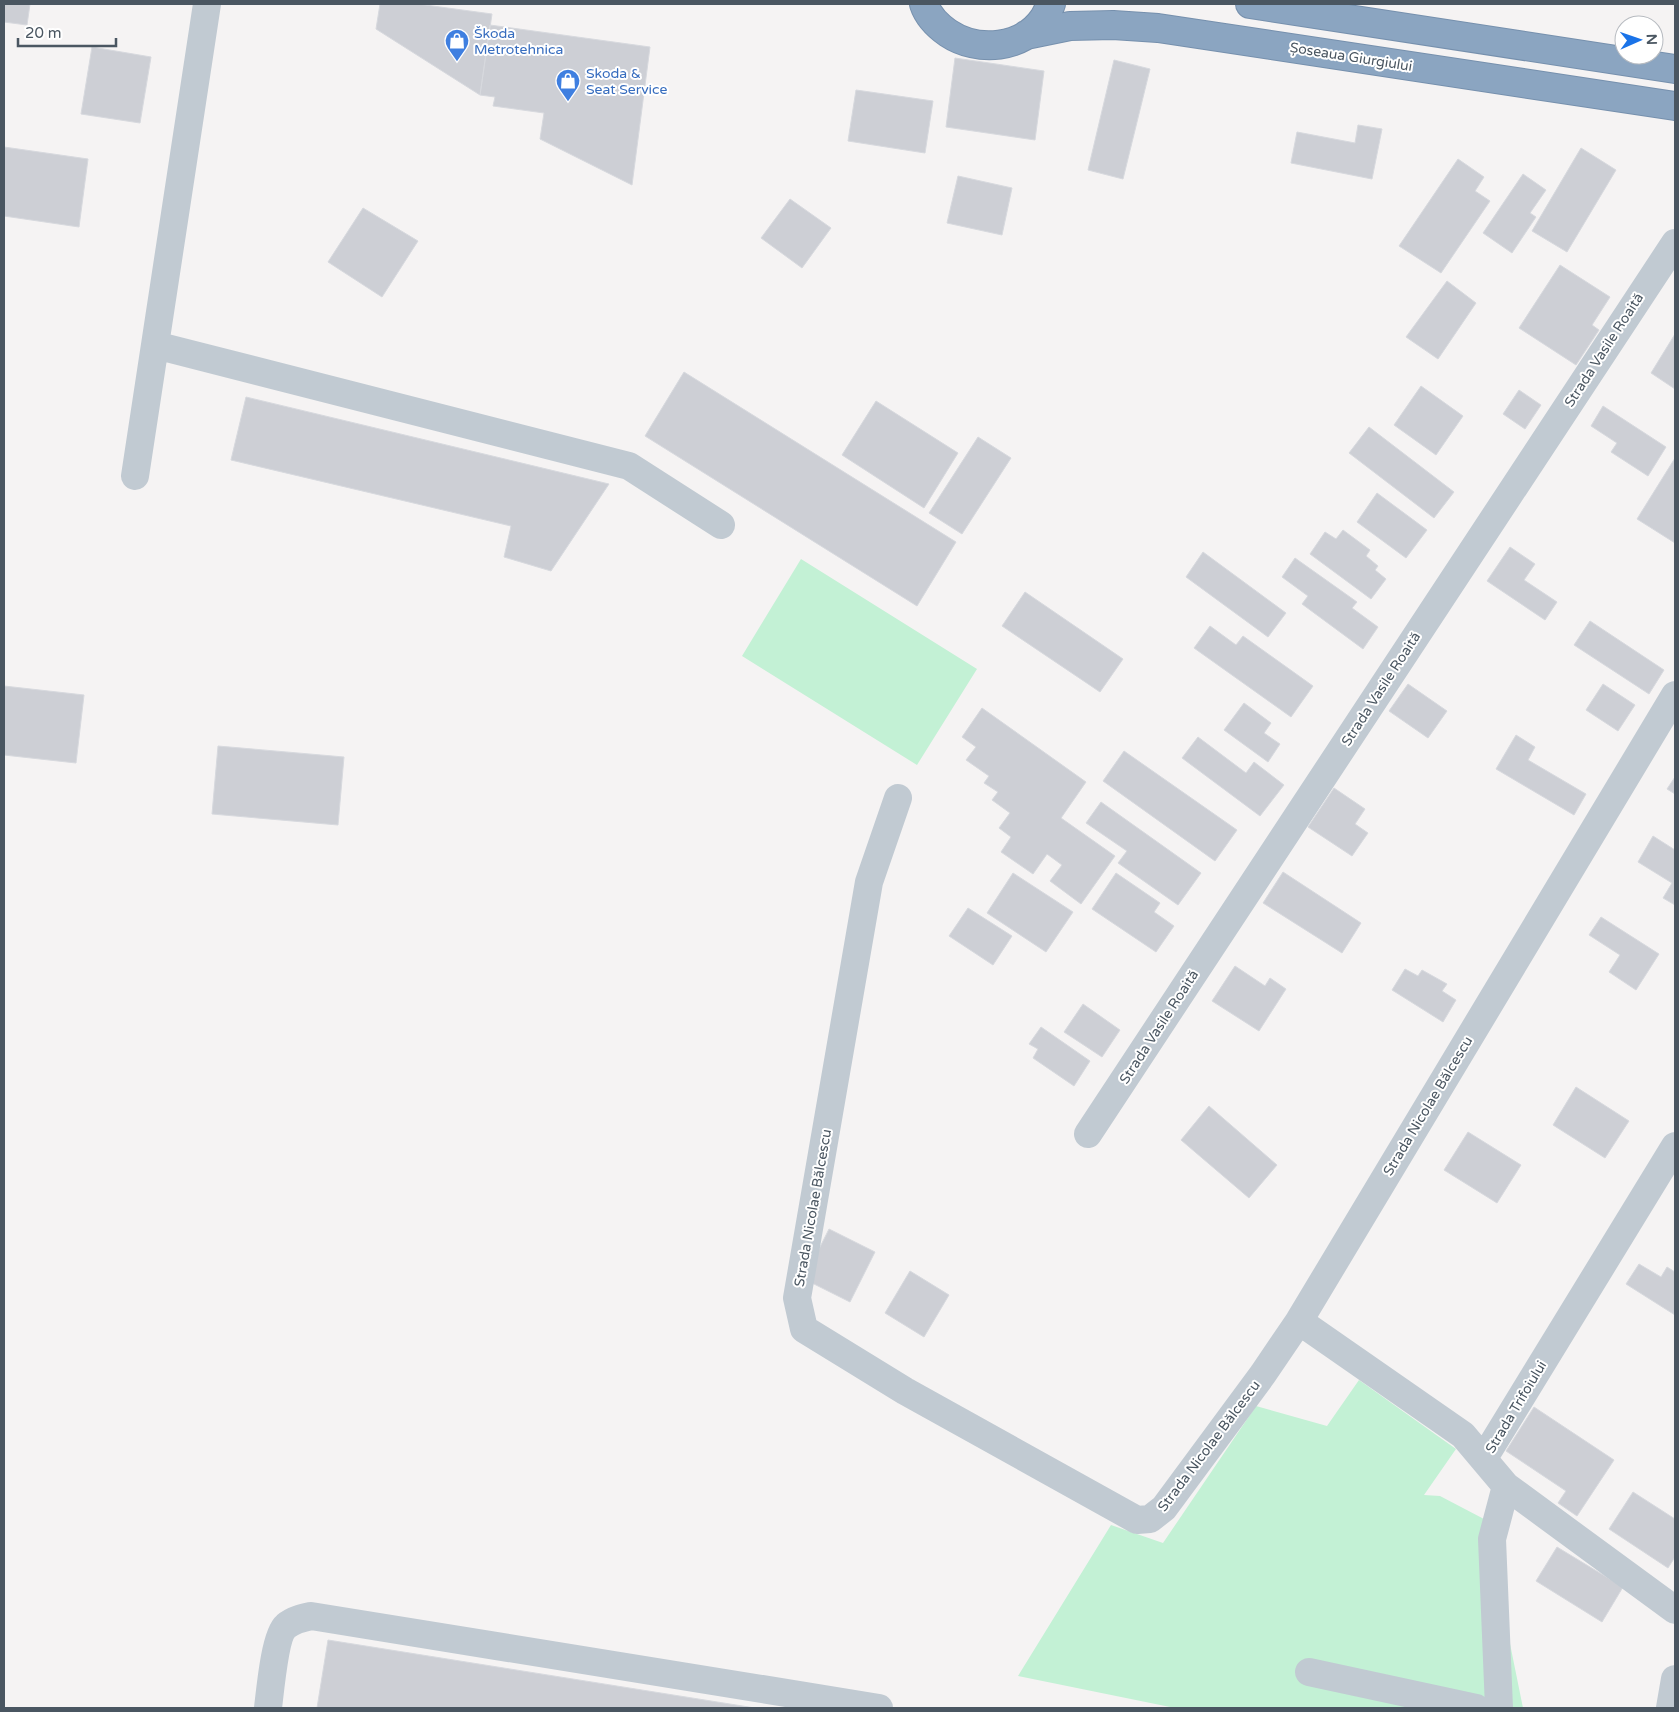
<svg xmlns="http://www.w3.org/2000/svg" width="1679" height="1712" font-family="'Varela Round',sans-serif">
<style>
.green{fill:#c3f1d5}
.building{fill:#cdcfd5;stroke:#d7d9de}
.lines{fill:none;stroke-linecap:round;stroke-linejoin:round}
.highway-casing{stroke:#7690ad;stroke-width:30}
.minor{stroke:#c1cad2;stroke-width:28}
.highway{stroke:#8ba5c1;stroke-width:28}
.labels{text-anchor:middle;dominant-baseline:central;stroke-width:4;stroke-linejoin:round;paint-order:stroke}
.shop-label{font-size:14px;fill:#366cbe;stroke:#fff;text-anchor:start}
.street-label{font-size:14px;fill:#4a5661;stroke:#fff}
</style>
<rect width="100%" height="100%" fill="#f5f3f3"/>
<path class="green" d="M 801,559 L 977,669 L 917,765 L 742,656 Z
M 1359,1380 L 1456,1449 L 1424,1495 L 1440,1496 L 1505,1530 L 1508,1634 L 1523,1708 L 1175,1708 L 1018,1676 L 1111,1525 L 1163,1543 L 1256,1406 L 1327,1426 Z"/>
<path class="building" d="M 4,4 L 30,4 L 27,25 L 4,22 Z
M 380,4 L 418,4 L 492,14 L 480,95 L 376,29 Z
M 490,25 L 650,47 L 632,185 L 540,139 L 544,113 L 493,106 L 495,97 L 480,95 Z
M 92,47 L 151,57 L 140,123 L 81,114 Z
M 955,58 L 1044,71 L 1035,140 L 946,127 Z
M 1114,60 L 1150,69 L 1123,179 L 1088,170 Z
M 856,90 L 933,101 L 925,153 L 848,141 Z
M 1358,125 L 1382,129 L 1372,179 L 1291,163 L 1297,132 L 1355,143 Z
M 4,147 L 88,159 L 79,227 L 4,216 Z
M 1581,148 L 1616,170 L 1567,252 L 1532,231 Z
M 1458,159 L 1484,177 L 1475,191 L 1490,201 L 1441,273 L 1399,246 Z
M 1523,174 L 1546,190 L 1530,213 L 1536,217 L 1512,253 L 1483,233 Z
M 958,176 L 1012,188 L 1002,235 L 947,223 Z
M 790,199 L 831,228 L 802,268 L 761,238 Z
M 363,208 L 418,241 L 382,297 L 328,262 Z
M 1560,265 L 1610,297 L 1592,325 L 1599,330 L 1576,365 L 1519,328 Z
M 1447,281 L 1476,303 L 1438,359 L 1406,337 Z
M 1675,334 L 1675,389 L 1651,373 Z
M 684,372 L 956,542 L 917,606 L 645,436 Z
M 1421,386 L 1463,416 L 1436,455 L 1394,425 Z
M 1519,390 L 1541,405 L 1525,429 L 1503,414 Z
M 246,397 L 609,484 L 551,571 L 504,557 L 511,526 L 231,460 Z
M 876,401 L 958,453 L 924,508 L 842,455 Z
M 1603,406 L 1666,447 L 1648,476 L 1611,452 L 1617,443 L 1591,426 Z
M 1369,427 L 1454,492 L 1434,518 L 1349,453 Z
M 978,437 L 1011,458 L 962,534 L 929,513 Z
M 1675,458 L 1675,543 L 1637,519 Z
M 1377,493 L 1427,530 L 1406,558 L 1357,522 Z
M 1343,530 L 1370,550 L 1366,556 L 1378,566 L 1375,570 L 1386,579 L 1371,599 L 1310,554 L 1325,532 L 1336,539 Z
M 1510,547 L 1535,564 L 1524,580 L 1557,602 L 1545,620 L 1487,581 Z
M 1203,552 L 1286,613 L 1268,637 L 1186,577 Z
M 1295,558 L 1357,602 L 1352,608 L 1378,627 L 1363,649 L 1302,604 L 1308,596 L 1282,577 Z
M 1025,592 L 1123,659 L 1100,692 L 1002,626 Z
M 1590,621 L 1664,670 L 1649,694 L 1574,645 Z
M 1210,626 L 1236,645 L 1243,636 L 1313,686 L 1291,717 L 1194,648 Z
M 1408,684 L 1447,711 L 1428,738 L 1389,711 Z
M 1603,684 L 1635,705 L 1618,731 L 1586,710 Z
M 4,686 L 84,695 L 76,763 L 4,755 Z
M 1244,703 L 1271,723 L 1264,733 L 1280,744 L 1268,762 L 1224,730 Z
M 982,708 L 1086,782 L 1061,818 L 1115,856 L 1081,904 L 1050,881 L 1062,865 L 1047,854 L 1033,874 L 1001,852 L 1011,837 L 999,828 L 1010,813 L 992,800 L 998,792 L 984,783 L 989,776 L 966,760 L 976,747 L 962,737 Z
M 1516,735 L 1535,747 L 1528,760 L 1586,794 L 1574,815 L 1496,769 Z
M 1198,737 L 1246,773 L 1254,762 L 1284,785 L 1260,816 L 1182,758 Z
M 218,746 L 344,757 L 338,825 L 212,814 Z
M 1124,751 L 1237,830 L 1215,861 L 1103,781 Z
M 1675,777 L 1675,794 L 1667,789 Z
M 1334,788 L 1365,809 L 1355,824 L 1368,833 L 1352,856 L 1308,827 Z
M 1101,802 L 1201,873 L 1178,905 L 1118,863 L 1127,851 L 1086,823 Z
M 1653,836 L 1675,850 L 1675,905 L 1663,898 L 1672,883 L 1638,862 Z
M 1283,872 L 1361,923 L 1342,953 L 1263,903 Z
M 1013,873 L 1073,912 L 1046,952 L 987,913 Z
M 1116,873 L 1160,903 L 1154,912 L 1174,926 L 1156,952 L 1092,909 Z
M 968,908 L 1012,936 L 993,965 L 949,936 Z
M 1601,917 L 1659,954 L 1636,990 L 1609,972 L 1620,955 L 1589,935 Z
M 1235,966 L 1265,986 L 1270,978 L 1286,989 L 1259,1031 L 1212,1001 Z
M 1405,969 L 1418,976 L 1422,970 L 1447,984 L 1442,991 L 1456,1000 L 1443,1022 L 1392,990 Z
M 1083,1004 L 1120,1030 L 1102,1057 L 1064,1032 Z
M 1041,1027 L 1090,1061 L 1074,1086 L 1033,1058 L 1038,1049 L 1029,1044 Z
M 1576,1087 L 1629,1121 L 1605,1158 L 1553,1125 Z
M 1209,1106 L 1277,1165 L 1249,1198 L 1181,1140 Z
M 1468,1132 L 1521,1165 L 1497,1203 L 1444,1170 Z
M 829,1229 L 875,1252 L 850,1302 L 804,1279 Z
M 1639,1264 L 1661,1277 L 1667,1267 L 1675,1272 L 1675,1315 L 1626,1284 Z
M 910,1271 L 949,1295 L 924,1337 L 885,1313 Z
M 1534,1407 L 1614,1460 L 1577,1516 L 1558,1503 L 1566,1491 L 1506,1451 Z
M 1633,1492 L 1675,1519 L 1675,1557 L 1668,1568 L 1609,1529 Z
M 1557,1547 L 1623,1587 L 1602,1622 L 1536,1581 Z
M 328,1640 L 755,1708 L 317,1708 Z"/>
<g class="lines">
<defs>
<path id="highway" d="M 924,4 C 928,16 938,26 948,33 C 978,53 1023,49 1044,18 C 1047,13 1049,8 1051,4
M 1250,4 L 1675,69
M 1026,35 L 1070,26 L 1113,25 L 1158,28 L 1675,106"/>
</defs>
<use href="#highway" class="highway-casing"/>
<path class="minor" d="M 155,345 L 629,466 L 721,525
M 135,476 L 207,4
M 898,798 L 869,882 L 797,1298 L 804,1329 L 905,1391 L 1137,1520 L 1150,1519 L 1164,1508 L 1263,1374 L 1299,1321 L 1675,695
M 1088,1134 L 1675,243
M 1299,1321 L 1463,1435 L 1506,1486 L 1675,1610
M 1484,1458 L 1675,1146
M 1309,1672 L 1476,1708
M 268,1708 C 270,1692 275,1635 286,1626 C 293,1620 302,1618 311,1616 L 879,1708
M 1499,1708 L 1492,1539 L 1506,1486
M 1670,1708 L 1675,1679"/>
<use href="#highway" class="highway"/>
</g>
<defs>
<symbol id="shop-pin" viewBox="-11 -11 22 30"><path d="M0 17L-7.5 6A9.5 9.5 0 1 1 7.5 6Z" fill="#3f7fe0" stroke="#fff"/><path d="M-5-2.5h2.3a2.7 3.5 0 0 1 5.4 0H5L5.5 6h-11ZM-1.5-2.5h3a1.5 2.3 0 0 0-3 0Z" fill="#fff"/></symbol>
</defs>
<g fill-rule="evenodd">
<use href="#shop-pin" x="443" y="27" width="28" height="38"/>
<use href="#shop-pin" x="554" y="67" width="28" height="38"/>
</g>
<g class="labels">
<g class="shop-label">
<text x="474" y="33">Škoda<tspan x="474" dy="16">Metrotehnica</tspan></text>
<text x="586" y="73">Skoda &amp;<tspan x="586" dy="16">Seat Service</tspan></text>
</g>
<g class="street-label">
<text transform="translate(1351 57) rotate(9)">Șoseaua Giurgiului</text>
<text transform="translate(1604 350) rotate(-57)">Strada Vasile Roaită</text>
<text transform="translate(1381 689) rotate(-57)">Strada Vasile Roaită</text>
<text transform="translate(1159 1027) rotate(-57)">Strada Vasile Roaită</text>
<text transform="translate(1428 1106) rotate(-59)">Strada Nicolae Bălcescu</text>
<text transform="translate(813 1208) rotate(-80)">Strada Nicolae Bălcescu</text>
<text transform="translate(1516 1407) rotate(-59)">Strada Trifoiului</text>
<text transform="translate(1209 1446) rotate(-53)">Strada Nicolae Bălcescu</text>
</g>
</g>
<rect width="1679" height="1712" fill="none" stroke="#4a5661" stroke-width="10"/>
<g transform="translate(1639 40) rotate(88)"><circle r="24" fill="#ffffff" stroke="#b7bbc0"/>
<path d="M0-4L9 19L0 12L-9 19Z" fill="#1a73e8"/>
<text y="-8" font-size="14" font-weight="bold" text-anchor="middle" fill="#4a5661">N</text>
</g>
<path d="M18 38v8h98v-8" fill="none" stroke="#4a5661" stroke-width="2.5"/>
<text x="25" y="38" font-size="15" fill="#4a5661" stroke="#ffffff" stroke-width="4" paint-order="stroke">20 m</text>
</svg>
